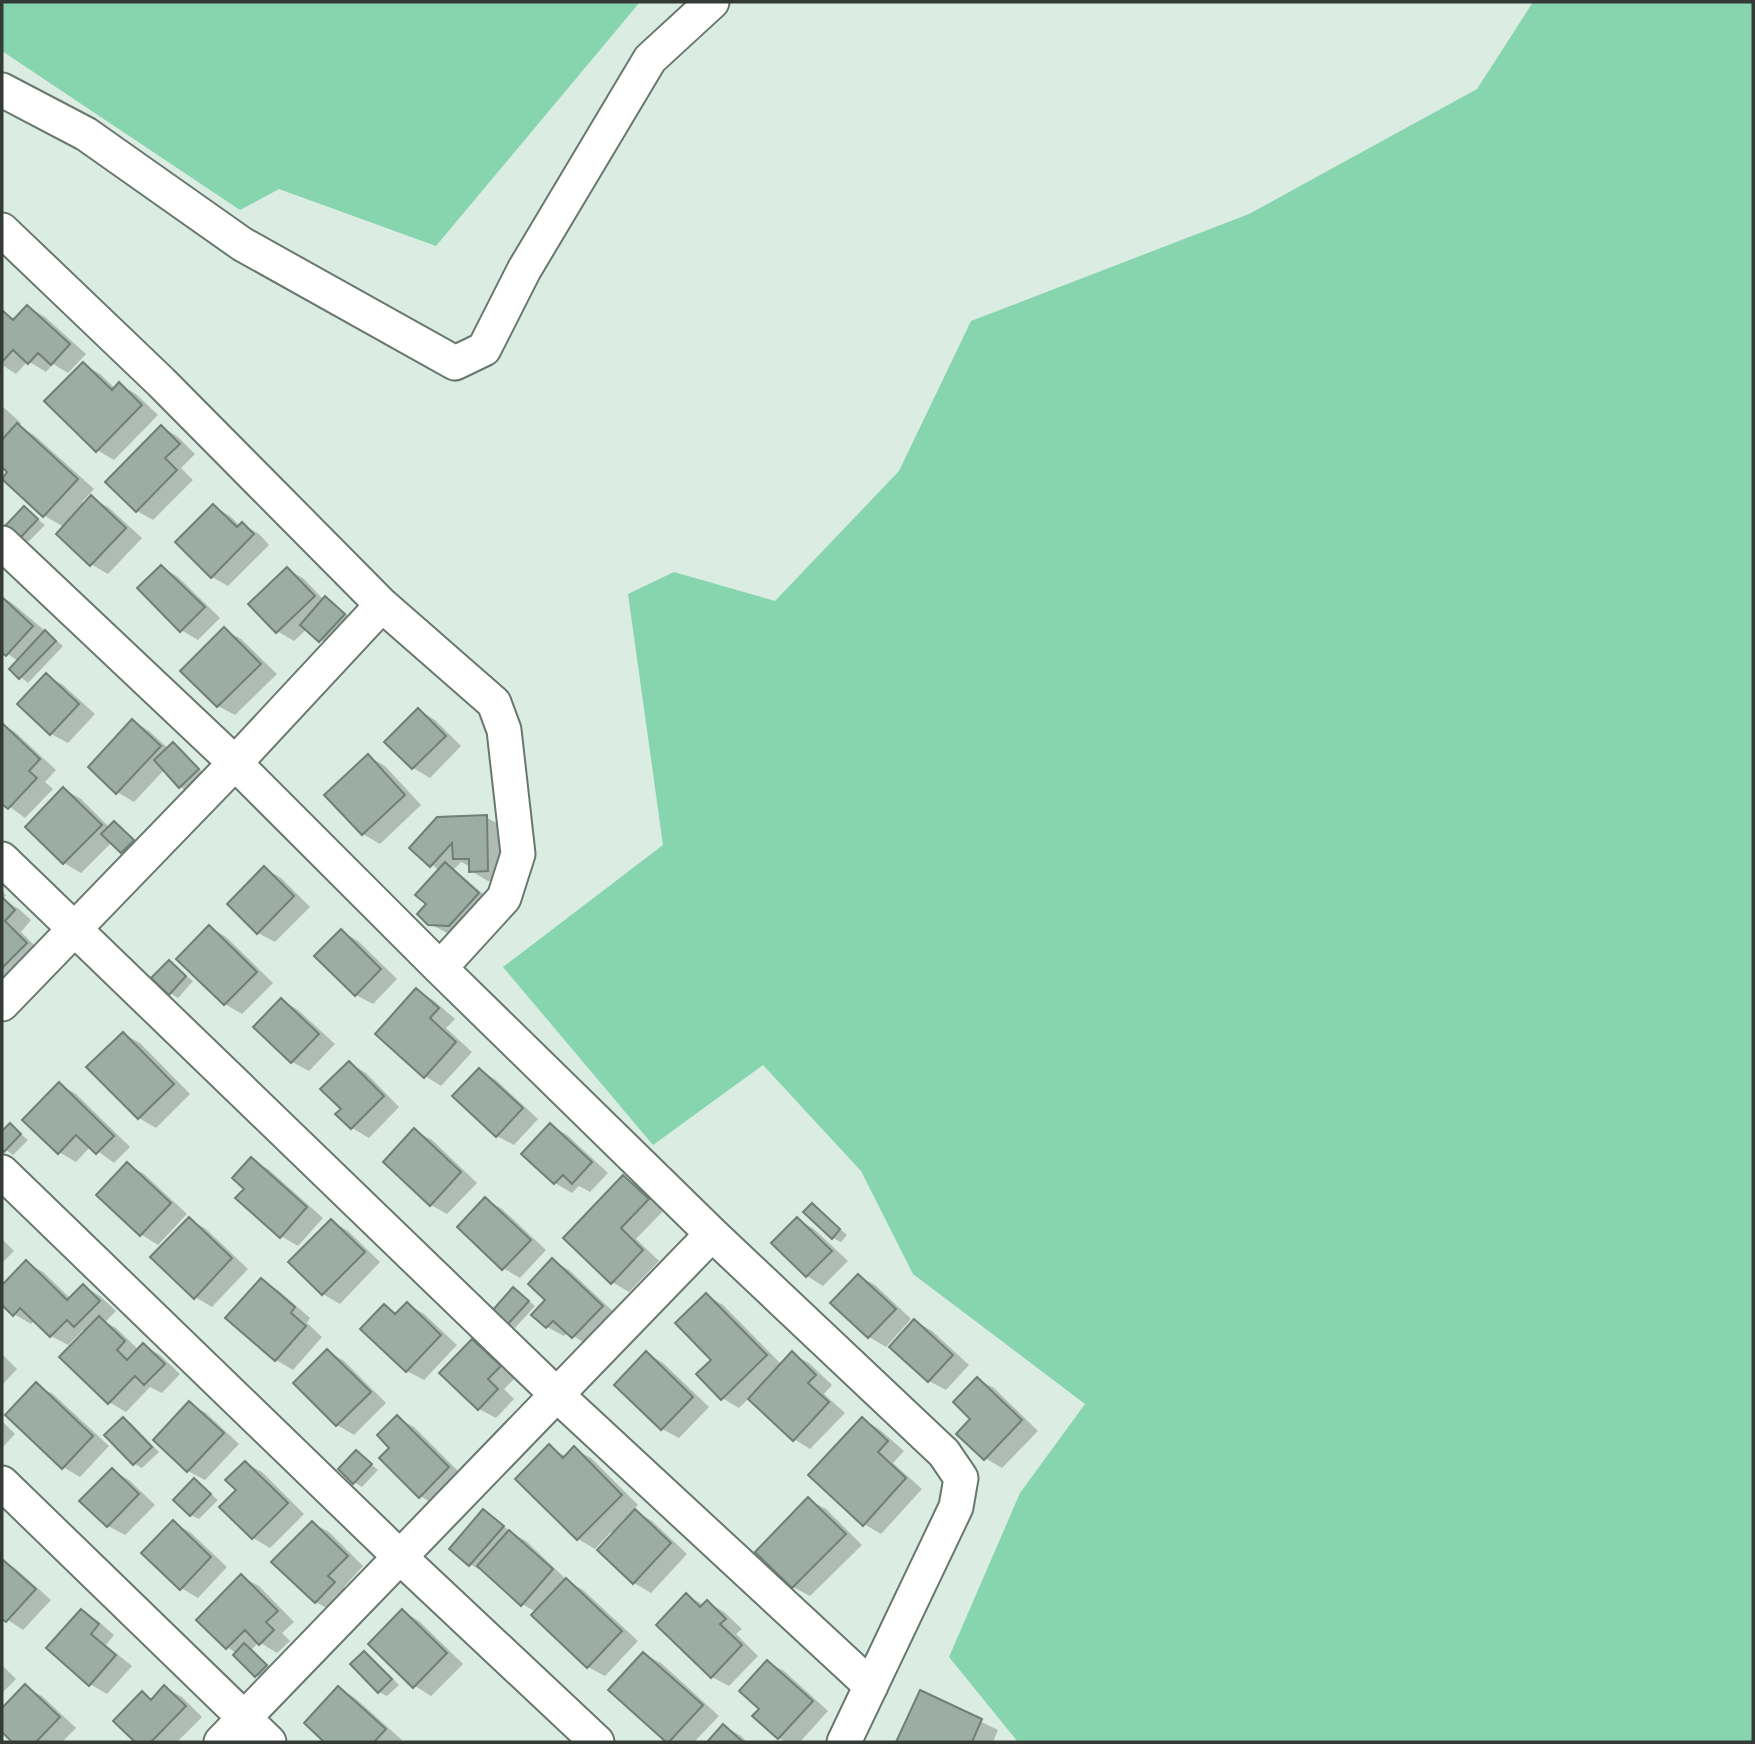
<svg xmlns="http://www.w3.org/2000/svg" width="1755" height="1744" font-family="'Work Sans',sans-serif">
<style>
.green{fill:#86d5af}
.shadow{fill:#0003}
.building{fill:#9cada4;stroke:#707f77;stroke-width:2}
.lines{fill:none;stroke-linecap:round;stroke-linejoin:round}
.street-casing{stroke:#68786f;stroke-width:37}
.street{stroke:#fff;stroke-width:33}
</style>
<rect width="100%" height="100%" fill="#dbece3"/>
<path class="green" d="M 2,2 L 640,2 L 436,246 L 279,189 L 240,210 L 2,51 Z
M 1533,2 L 1753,2 L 1753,1742 L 1018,1742 L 949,1657 L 1020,1493 L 1085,1404 L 913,1274 L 861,1171 L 763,1065 L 653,1145 L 503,967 L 663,845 L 628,594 L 674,572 L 775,601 L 899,471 L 971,321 L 1249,214 L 1477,89 Z"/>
<path class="shadow" d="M 28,307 L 45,317 L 86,354 L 68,373 L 53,364 L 46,372 L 28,361 L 16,374 L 2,365 L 2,311 L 16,320 Z
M 83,364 L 100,374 L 116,389 L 120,385 L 136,394 L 158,415 L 114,460 L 97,450 Z
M 2,406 L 21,423 L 19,426 L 34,435 L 94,489 L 82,502 L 85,505 L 91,498 L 108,507 L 142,538 L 108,574 L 91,564 L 64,527 L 45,516 L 4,479 L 10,472 L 2,465 Z
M 162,427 L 178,437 L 195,454 L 181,468 L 193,480 L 153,520 L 137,511 Z
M 213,506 L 230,516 L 240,526 L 242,524 L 259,534 L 269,545 L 228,586 L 212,577 Z
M 24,508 L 45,525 L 28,542 L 8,526 Z
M 162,567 L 178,577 L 220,618 L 198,640 L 181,630 Z
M 287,569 L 304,579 L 324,600 L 333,603 L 352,619 L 328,645 L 307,629 L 294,641 L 277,631 Z
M 2,597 L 12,603 L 63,646 L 28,683 L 11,669 L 18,661 L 2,650 Z
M 224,630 L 241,639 L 277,674 L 235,715 L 218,706 L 183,671 Z
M 46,675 L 63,685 L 95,714 L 68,743 L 51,734 Z
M 419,710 L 435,720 L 461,746 L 430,778 L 413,768 Z
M 133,721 L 149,731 L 169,749 L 173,745 L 181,749 L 205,775 L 188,791 L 180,787 L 164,770 L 134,802 L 117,792 Z
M 2,724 L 15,732 L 56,770 L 45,782 L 53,789 L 25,818 L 2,801 Z
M 368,756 L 385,766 L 421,805 L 380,844 L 363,834 Z
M 64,789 L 81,799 L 110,828 L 114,823 L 122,828 L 140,845 L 130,856 L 112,842 L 81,873 L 64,863 Z
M 486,817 L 503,827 L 505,880 L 488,881 L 471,871 L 471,867 L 461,862 L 454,869 L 495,904 L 467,935 L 447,933 L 429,923 L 428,904 L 440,871 L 411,848 Z
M 264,868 L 281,878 L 310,907 L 275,942 L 258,933 Z
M 2,891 L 6,895 L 3,899 L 19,909 L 31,920 L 21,932 L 42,953 L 2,981 Z
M 210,927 L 226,937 L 273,983 L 242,1014 L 225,1004 L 178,959 Z
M 341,931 L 358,941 L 397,979 L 373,1004 L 356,995 Z
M 169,962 L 193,981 L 178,998 L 170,993 Z
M 416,990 L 433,1000 L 455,1019 L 446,1028 L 472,1052 L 441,1086 L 425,1076 Z
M 282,1000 L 298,1010 L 335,1044 L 309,1071 L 292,1062 L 256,1027 Z
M 123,1034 L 140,1043 L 190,1094 L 156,1128 L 139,1118 L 89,1067 Z
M 349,1063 L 366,1073 L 399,1107 L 369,1138 L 352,1128 L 343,1109 Z
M 479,1070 L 496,1080 L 538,1119 L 514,1145 L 497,1136 Z
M 59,1084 L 76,1094 L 130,1147 L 114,1163 L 91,1146 L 76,1162 L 59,1152 Z
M 10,1125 L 28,1140 L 13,1155 L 2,1147 L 2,1134 Z
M 550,1125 L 567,1135 L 608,1173 L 590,1192 L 579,1186 L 572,1193 L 555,1183 Z
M 415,1131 L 432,1140 L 477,1183 L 447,1214 L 431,1205 Z
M 251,1160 L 268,1169 L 323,1218 L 298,1246 L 281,1236 Z
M 128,1165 L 144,1174 L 187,1214 L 158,1245 L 142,1235 L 99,1195 Z
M 623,1177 L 640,1187 L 664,1210 L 636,1239 L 659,1261 L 629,1292 L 612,1282 Z
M 485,1199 L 502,1209 L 546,1250 L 520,1278 L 503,1268 Z
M 813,1205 L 847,1235 L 841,1242 L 833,1238 Z
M 189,1219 L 206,1229 L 248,1269 L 212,1307 L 195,1297 Z
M 797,1219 L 814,1229 L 848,1261 L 823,1286 L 807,1276 Z
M 331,1221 L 348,1231 L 380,1262 L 340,1304 L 323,1294 Z
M 2,1239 L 14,1251 L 2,1263 Z
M 552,1260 L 569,1270 L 619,1317 L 590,1347 L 568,1332 L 564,1336 L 547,1327 Z
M 26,1263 L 43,1272 L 71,1299 L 83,1286 L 100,1296 L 116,1311 L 105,1322 L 116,1328 L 139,1350 L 143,1345 L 160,1355 L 180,1374 L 162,1393 L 150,1387 L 126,1412 L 109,1402 L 86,1332 L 83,1330 L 68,1345 L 51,1336 L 35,1320 L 31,1324 L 14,1314 L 2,1303 L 2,1288 Z
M 858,1276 L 875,1285 L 911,1319 L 886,1347 L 869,1337 Z
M 261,1280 L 278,1290 L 310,1318 L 307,1323 L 322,1337 L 293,1370 L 276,1360 Z
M 514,1289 L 535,1306 L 515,1328 L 508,1323 Z
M 706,1295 L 723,1305 L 782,1365 L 792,1354 L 809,1363 L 832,1385 L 824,1394 L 845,1413 L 810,1449 L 794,1439 L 749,1398 L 739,1408 L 722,1398 Z
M 407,1304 L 424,1314 L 457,1345 L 424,1380 L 407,1371 L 362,1329 L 384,1306 L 398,1314 Z
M 915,1321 L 932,1331 L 969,1365 L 946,1390 L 929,1381 Z
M 473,1341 L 490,1351 L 516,1377 L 504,1389 L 514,1399 L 496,1418 L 479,1409 Z
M 328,1351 L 344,1361 L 386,1403 L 354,1435 L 337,1425 Z
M 646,1353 L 663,1363 L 709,1407 L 679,1438 L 662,1429 Z
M 2,1354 L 17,1369 L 2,1385 Z
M 977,1379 L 994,1388 L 1038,1431 L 1002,1468 L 985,1458 L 973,1419 Z
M 36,1385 L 53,1394 L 109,1446 L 80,1477 L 63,1467 Z
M 189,1403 L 206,1413 L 239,1444 L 205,1480 L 188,1471 Z
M 397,1418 L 414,1427 L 465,1478 L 437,1506 L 420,1496 L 392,1448 Z
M 123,1419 L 131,1423 L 159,1452 L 142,1468 L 135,1464 L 107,1435 Z
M 862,1419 L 879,1429 L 904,1451 L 893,1463 L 922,1489 L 881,1534 L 864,1524 Z
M 2,1421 L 15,1434 L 2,1448 Z
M 549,1447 L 567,1457 L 574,1449 L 591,1458 L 638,1505 L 633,1510 L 652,1521 L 687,1554 L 651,1593 L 634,1583 L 599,1550 L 614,1534 L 611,1532 L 595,1549 L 578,1539 Z
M 357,1452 L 378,1470 L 362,1487 L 354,1482 Z
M 245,1463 L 262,1472 L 304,1514 L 270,1548 L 253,1538 L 221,1507 L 238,1490 Z
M 112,1470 L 129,1480 L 155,1505 L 125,1535 L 108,1526 Z
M 195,1480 L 218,1500 L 199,1519 L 191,1515 Z
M 809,1500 L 826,1509 L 862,1545 L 810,1596 L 793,1587 Z
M 492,1516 L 512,1533 L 526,1541 L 568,1581 L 583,1590 L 638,1641 L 605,1676 L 588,1667 L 536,1612 L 522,1604 L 480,1567 L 478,1569 L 470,1564 L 451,1549 Z
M 173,1523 L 190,1532 L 227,1567 L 198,1598 L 181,1588 Z
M 312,1523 L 329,1532 L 363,1566 L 344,1587 L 351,1593 L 333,1612 L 316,1602 Z
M 2,1560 L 15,1568 L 51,1600 L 23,1630 L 2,1616 Z
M 242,1577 L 259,1586 L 294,1622 L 282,1633 L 290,1641 L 277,1653 L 259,1642 L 252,1649 L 273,1670 L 264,1680 L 256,1675 L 236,1653 L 227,1647 Z
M 686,1595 L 704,1605 L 707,1602 L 724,1612 L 742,1629 L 736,1634 L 758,1656 L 729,1686 L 712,1677 Z
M 81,1611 L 98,1621 L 114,1635 L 106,1645 L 132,1666 L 107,1694 L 90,1684 Z
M 402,1611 L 419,1621 L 463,1664 L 431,1696 L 415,1686 L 370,1644 Z
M 364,1653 L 372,1658 L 399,1685 L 387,1696 L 379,1692 Z
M 644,1654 L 661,1663 L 719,1716 L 694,1742 L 668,1742 L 611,1690 Z
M 767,1662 L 784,1671 L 828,1711 L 800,1742 L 786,1742 L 779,1738 L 761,1708 Z
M 2,1665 L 16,1679 L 2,1693 Z
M 25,1687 L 42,1696 L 76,1728 L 62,1742 L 15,1742 L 2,1730 L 2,1711 Z
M 165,1688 L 182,1697 L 202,1717 L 177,1742 L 137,1742 L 115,1721 L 143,1693 L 153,1700 Z
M 339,1688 L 355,1698 L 402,1740 L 399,1742 L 327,1742 L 306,1723 Z
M 921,1692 L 998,1730 L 993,1742 L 898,1742 Z
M 724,1726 L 741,1736 L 747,1742 L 709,1742 Z"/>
<path class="building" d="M 27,305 L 70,344 L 51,365 L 38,353 L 28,364 L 13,350 L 2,362 L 2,310 L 13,320 Z
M 83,362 L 112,390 L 119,382 L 142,405 L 96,452 L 44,401 Z
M 17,423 L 78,479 L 43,517 L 2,479 L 7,472 L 2,467 L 2,440 Z
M 161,425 L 180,444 L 165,458 L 177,470 L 136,512 L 105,482 Z
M 91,495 L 126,528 L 90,566 L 56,534 Z
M 213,504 L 237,527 L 242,522 L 254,534 L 211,578 L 175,542 Z
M 24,506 L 38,519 L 19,539 L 5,526 Z
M 161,565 L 205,607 L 180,632 L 137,588 Z
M 287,567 L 315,596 L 276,633 L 248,604 Z
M 325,596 L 345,614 L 319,642 L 300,625 Z
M 2,597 L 33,626 L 6,656 L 2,653 Z
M 224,627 L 261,664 L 217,707 L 180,671 Z
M 45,630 L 56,641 L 19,679 L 9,669 Z
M 46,673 L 79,704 L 50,735 L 17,704 Z
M 418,708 L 446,736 L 412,769 L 384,742 Z
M 132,719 L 161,746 L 116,794 L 88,767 Z
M 2,723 L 40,759 L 29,771 L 37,778 L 8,809 L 2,804 Z
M 173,742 L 199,769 L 179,788 L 154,760 Z
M 368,754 L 405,795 L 362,835 L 324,795 Z
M 63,787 L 102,825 L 63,864 L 25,827 Z
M 487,815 L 488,871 L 469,872 L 469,859 L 453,859 L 452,843 L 430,867 L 409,848 L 437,817 Z
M 114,821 L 134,840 L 121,853 L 101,834 Z
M 445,862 L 479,893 L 449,926 L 428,925 L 417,914 L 426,904 L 415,895 Z
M 264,866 L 294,896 L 257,934 L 227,904 Z
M 2,897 L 15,910 L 5,921 L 27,943 L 2,968 Z
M 209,925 L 257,972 L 224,1005 L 176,959 Z
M 341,929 L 381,969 L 355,996 L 314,956 Z
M 169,960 L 186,976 L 169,995 L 151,978 Z
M 416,988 L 439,1008 L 430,1018 L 456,1042 L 424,1078 L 375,1034 Z
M 281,998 L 319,1034 L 291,1063 L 253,1027 Z
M 123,1032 L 174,1084 L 138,1119 L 86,1067 Z
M 349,1061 L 384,1096 L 351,1129 L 335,1114 L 341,1109 L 320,1089 Z
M 479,1068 L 523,1108 L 496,1137 L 452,1096 Z
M 59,1082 L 114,1136 L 96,1154 L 76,1135 L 58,1154 L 22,1120 Z
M 10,1123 L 21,1134 L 4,1152 L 2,1149 L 2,1131 Z
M 550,1123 L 592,1162 L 572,1184 L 563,1175 L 554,1184 L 521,1154 Z
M 414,1128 L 461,1172 L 430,1206 L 383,1162 Z
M 251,1157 L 307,1207 L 280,1238 L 235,1198 L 244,1189 L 232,1178 Z
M 127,1162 L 171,1203 L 140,1236 L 96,1195 Z
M 623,1175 L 649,1199 L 621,1228 L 643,1250 L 611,1284 L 563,1238 Z
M 485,1197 L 531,1240 L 502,1270 L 457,1227 Z
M 812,1203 L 840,1229 L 832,1239 L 803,1212 Z
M 189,1217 L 232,1258 L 194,1299 L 150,1257 Z
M 797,1217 L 832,1251 L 806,1277 L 771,1243 Z
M 331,1219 L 365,1252 L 322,1295 L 288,1262 Z
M 552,1258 L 603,1306 L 572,1338 L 553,1321 L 546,1328 L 531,1315 L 545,1300 L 528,1284 Z
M 26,1260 L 67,1300 L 83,1284 L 100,1301 L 74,1327 L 67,1320 L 50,1337 L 20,1308 L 13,1316 L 2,1305 L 2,1285 Z
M 858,1274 L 896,1309 L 868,1338 L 830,1303 Z
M 261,1278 L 295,1307 L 291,1313 L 306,1326 L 275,1361 L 225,1318 Z
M 513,1287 L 529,1301 L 507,1325 L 492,1311 Z
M 706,1293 L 767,1355 L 721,1400 L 696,1374 L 711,1360 L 675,1323 Z
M 407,1302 L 441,1335 L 406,1372 L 360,1329 L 384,1304 L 395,1314 Z
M 99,1316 L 125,1341 L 117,1350 L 127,1360 L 143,1343 L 165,1364 L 144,1385 L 135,1376 L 108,1404 L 59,1357 Z
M 914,1319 L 953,1355 L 928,1382 L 889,1347 Z
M 472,1339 L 501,1366 L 488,1379 L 498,1389 L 478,1410 L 439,1373 Z
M 327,1349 L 371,1392 L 336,1426 L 293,1383 Z
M 646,1351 L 693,1397 L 661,1430 L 614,1385 Z
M 792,1351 L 816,1375 L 808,1383 L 829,1402 L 793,1441 L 748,1399 Z
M 977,1377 L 1022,1420 L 984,1460 L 956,1434 L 970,1419 L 953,1402 Z
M 36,1382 L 93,1436 L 62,1469 L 5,1415 Z
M 189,1401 L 224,1433 L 187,1472 L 153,1440 Z
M 397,1415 L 449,1467 L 419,1498 L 379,1458 L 389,1448 L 377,1435 Z
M 123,1417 L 152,1447 L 133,1465 L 104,1435 Z
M 862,1417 L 888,1441 L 878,1452 L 906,1478 L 863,1526 L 808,1475 Z
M 549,1444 L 563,1458 L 574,1446 L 622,1495 L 577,1540 L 515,1479 Z
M 356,1450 L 372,1464 L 353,1484 L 338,1469 Z
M 245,1461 L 288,1503 L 252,1539 L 219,1507 L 236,1490 L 225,1480 Z
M 112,1468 L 139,1494 L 107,1527 L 79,1501 Z
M 194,1478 L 211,1494 L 190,1516 L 173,1500 Z
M 808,1497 L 846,1534 L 792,1588 L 755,1552 Z
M 483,1509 L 504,1526 L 469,1566 L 449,1549 Z
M 635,1509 L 671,1543 L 633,1584 L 597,1550 Z
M 173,1520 L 211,1557 L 180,1590 L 141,1553 Z
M 312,1521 L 348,1556 L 328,1576 L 335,1582 L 315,1603 L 271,1562 Z
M 509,1530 L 553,1569 L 521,1606 L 477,1566 Z
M 2,1559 L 36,1589 L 6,1622 L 2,1619 Z
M 241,1574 L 278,1611 L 266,1622 L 274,1630 L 259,1645 L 245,1630 L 226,1649 L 196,1620 Z
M 566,1578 L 622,1631 L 587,1668 L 531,1615 Z
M 686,1593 L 700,1607 L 707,1600 L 726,1619 L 720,1624 L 742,1645 L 711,1678 L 656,1625 Z
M 81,1609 L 99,1624 L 91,1634 L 116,1655 L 89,1686 L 46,1648 Z
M 402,1609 L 447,1653 L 413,1688 L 368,1644 Z
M 244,1643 L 267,1665 L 255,1677 L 233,1655 Z
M 364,1651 L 392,1679 L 378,1693 L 350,1664 Z
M 643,1652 L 703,1705 L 669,1742 L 666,1742 L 608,1690 Z
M 767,1660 L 813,1701 L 778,1739 L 752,1716 L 759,1709 L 739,1691 Z
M 25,1684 L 60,1717 L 36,1742 L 12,1742 L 2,1732 L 2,1708 Z
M 164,1685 L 186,1706 L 151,1742 L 135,1742 L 113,1721 L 142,1691 L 151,1700 Z
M 338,1686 L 386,1729 L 374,1742 L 324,1742 L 304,1723 Z
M 920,1690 L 982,1719 L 972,1742 L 896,1742 Z
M 723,1724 L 743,1742 L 707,1742 Z"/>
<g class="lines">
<defs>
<path id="street" d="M 2,90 L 86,134 L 242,244 L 455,363 L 484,349 L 524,270 L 650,59 L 712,2
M 2,230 L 161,382 L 382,605 L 494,703 L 504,730 L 518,854 L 504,898 L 440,968
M 2,543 L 235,763 L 440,968 L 712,1234 L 944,1453 L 961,1478 L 956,1507 L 844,1742
M 2,859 L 557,1395 L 871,1686
M 2,1004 L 235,763 L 382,605
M 2,1172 L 400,1557 L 597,1742
M 2,1483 L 269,1742
M 221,1742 L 712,1234"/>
</defs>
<use href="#street" class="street-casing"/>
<use href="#street" class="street"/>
</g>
<rect width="1755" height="1744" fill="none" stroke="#343b37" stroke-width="7"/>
</svg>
